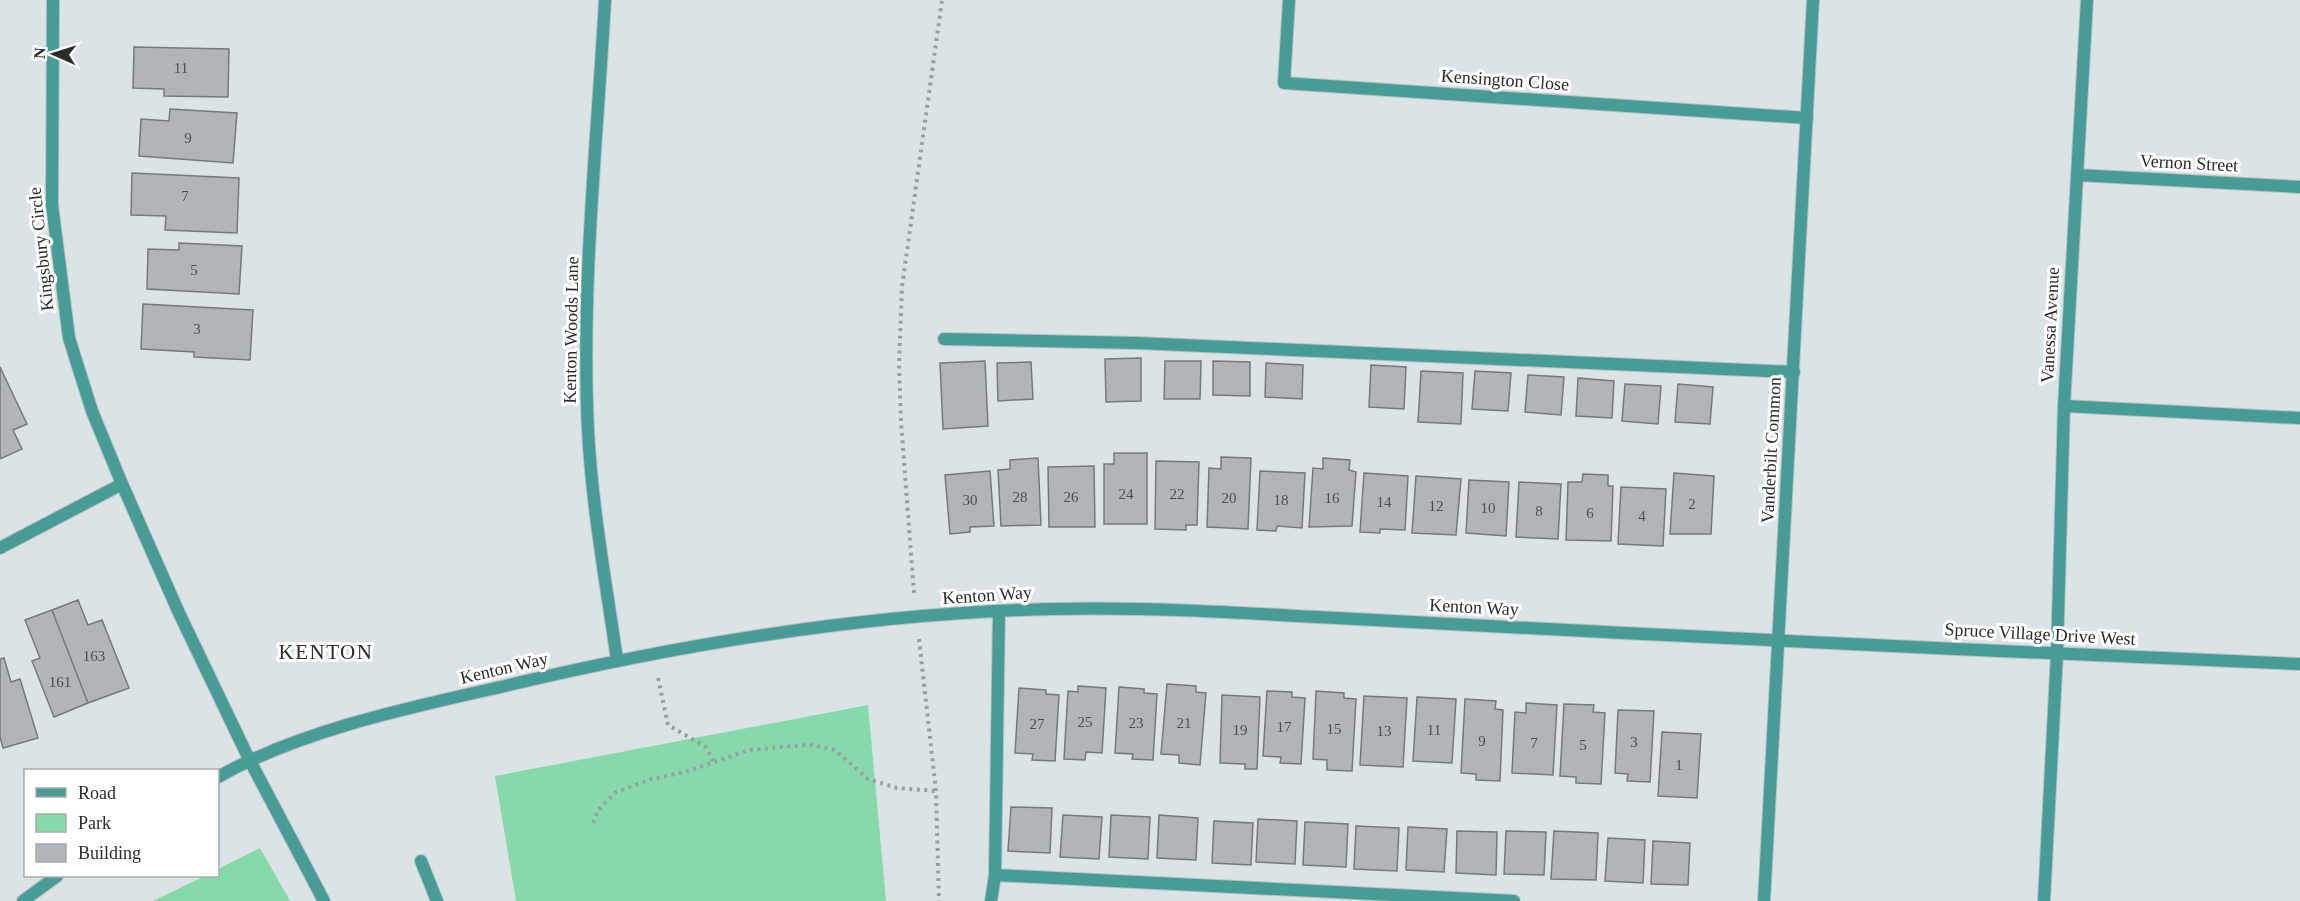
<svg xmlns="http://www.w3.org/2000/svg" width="2300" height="901" font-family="'Times New Roman',serif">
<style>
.green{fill:#86daaa}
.building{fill:#afb5b9;stroke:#74797d;stroke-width:1.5}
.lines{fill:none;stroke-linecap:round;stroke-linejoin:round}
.service-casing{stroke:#b8bfc1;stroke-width:14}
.minor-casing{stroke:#b8bfc1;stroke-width:14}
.tertiary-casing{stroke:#b8bfc1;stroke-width:14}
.path{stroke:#999fa1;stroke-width:4;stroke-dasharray:3 4.5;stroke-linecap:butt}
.service{stroke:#479d95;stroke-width:12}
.minor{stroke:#479d95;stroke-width:12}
.tertiary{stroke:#479d95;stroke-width:12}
.labels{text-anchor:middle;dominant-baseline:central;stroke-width:6;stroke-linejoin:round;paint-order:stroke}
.number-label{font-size:15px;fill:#4b4f50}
.street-label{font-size:18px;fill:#2a2d2d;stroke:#fff}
.quarter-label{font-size:21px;letter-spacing:1.5px;fill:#2a2d2d;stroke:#fff}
</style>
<rect width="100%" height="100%" fill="#dce3e6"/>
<path class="green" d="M 868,705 L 886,901 L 516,901 L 495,776 Z
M 260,848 L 290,901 L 153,901 L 205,876 L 218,876 L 218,869 Z"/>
<path class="building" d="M 134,47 L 229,49 L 228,97 L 164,96 L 164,89 L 133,88 Z
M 170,109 L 237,113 L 233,163 L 139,156 L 141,119 L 169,121 Z
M 132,173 L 239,178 L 237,233 L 165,230 L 166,216 L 131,215 Z
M 179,243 L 242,246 L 239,294 L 147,289 L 148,249 L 179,250 Z
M 143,304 L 253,310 L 250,360 L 194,357 L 194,352 L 141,349 Z
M 1141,358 L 1141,401 L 1106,402 L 1105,359 Z
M 985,361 L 988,426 L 943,429 L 940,363 Z
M 1165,361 L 1201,361 L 1200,399 L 1164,399 Z
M 1213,361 L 1250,362 L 1250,396 L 1213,395 Z
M 1031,362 L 1033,399 L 998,401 L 997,363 Z
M 1266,363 L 1303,365 L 1302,399 L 1265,397 Z
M 1371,365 L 1406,367 L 1404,409 L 1369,407 Z
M 0,367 L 27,424 L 13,430 L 22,449 L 0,459 Z
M 1421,371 L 1463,373 L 1461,424 L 1418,422 Z
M 1475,371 L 1511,373 L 1508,411 L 1472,409 Z
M 1528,375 L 1564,377 L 1561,415 L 1525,412 Z
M 1578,378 L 1614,381 L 1612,418 L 1576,416 Z
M 1625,384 L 1661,386 L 1658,424 L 1622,421 Z
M 1678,384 L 1713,387 L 1710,424 L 1675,422 Z
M 1114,453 L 1147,453 L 1147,524 L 1104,524 L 1104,464 L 1114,464 Z
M 1221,457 L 1251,458 L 1248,529 L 1207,527 L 1209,468 L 1221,469 Z
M 1038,458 L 1041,525 L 1001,526 L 998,470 L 1010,469 L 1010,460 Z
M 1323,458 L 1350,460 L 1349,470 L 1356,472 L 1352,526 L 1309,527 L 1313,468 L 1323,469 Z
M 1156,461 L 1199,462 L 1197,525 L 1186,525 L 1186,530 L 1155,529 Z
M 1094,466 L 1095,527 L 1049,527 L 1048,467 Z
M 990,471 L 994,526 L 970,527 L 970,532 L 950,534 L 945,475 Z
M 1260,471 L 1305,473 L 1302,528 L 1277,526 L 1276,531 L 1257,530 Z
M 1364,473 L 1408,476 L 1405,530 L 1380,529 L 1380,533 L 1360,532 Z
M 1674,473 L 1714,476 L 1711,534 L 1670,534 Z
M 1583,474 L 1608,475 L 1608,486 L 1613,486 L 1611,541 L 1566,540 L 1568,482 L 1582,482 Z
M 1416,476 L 1461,479 L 1456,535 L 1412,533 Z
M 1469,480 L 1509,482 L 1506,536 L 1466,533 Z
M 1519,482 L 1561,484 L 1558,539 L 1516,537 Z
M 1621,487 L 1666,489 L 1663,546 L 1618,544 Z
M 78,600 L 88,625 L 102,620 L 129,688 L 88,703 L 52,610 Z
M 52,610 L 88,703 L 54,717 L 32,661 L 40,658 L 25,620 Z
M 4,658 L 11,682 L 20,679 L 38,738 L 3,748 L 0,737 L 0,659 Z
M 1167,684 L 1196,686 L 1196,692 L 1206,693 L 1200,765 L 1179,763 L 1179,755 L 1161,754 Z
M 1078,686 L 1106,688 L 1102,753 L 1086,752 L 1085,760 L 1064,759 L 1068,691 L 1078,692 Z
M 1119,687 L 1144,689 L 1144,693 L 1157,694 L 1153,760 L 1132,759 L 1133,754 L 1115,753 Z
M 1019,688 L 1046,690 L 1046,694 L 1059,695 L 1055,761 L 1032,760 L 1033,754 L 1015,753 Z
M 1267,691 L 1292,692 L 1292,697 L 1305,698 L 1301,764 L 1280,763 L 1281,757 L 1263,756 Z
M 1316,691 L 1344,693 L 1344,698 L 1356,699 L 1352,771 L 1327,770 L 1327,760 L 1313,759 Z
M 1222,695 L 1260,697 L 1257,769 L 1245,769 L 1245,764 L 1220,763 Z
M 1364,696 L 1407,698 L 1403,767 L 1360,765 Z
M 1417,697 L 1456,699 L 1452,763 L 1413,761 Z
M 1465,699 L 1496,701 L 1495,709 L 1503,710 L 1500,781 L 1476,780 L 1476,774 L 1461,773 Z
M 1526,703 L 1557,705 L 1553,775 L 1512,773 L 1515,712 L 1526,713 Z
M 1564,704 L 1594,705 L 1593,712 L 1605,713 L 1601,784 L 1576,783 L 1576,777 L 1560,776 Z
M 1618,710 L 1654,711 L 1650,782 L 1627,781 L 1628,774 L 1615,773 Z
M 1662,732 L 1701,734 L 1697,798 L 1658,796 Z
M 1011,807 L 1052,808 L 1050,853 L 1008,851 Z
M 1063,815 L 1102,817 L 1099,859 L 1060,857 Z
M 1111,815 L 1150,817 L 1148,859 L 1109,857 Z
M 1159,815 L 1198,818 L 1196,860 L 1157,858 Z
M 1258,819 L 1297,821 L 1295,864 L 1256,862 Z
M 1214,821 L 1253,823 L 1251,865 L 1212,863 Z
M 1305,822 L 1348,824 L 1346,867 L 1303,865 Z
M 1356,826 L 1399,828 L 1397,871 L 1354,869 Z
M 1408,827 L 1447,829 L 1444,872 L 1406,870 Z
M 1457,831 L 1497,832 L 1496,875 L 1456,873 Z
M 1506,831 L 1546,832 L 1544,875 L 1504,874 Z
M 1554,831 L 1598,833 L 1596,880 L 1551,879 Z
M 1608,838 L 1645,840 L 1643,883 L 1605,881 Z
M 1653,841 L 1690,843 L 1688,885 L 1651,884 Z"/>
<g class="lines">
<defs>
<path id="service" d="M 944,339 L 1137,343 L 1794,372
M 2064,406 L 2300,418
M 249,759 L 324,901
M 421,861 L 437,901
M 995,875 L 1514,901
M 991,901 L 995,875 L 999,611
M 2044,901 L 2057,653"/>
<path id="minor" d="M 53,0 L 52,205 L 69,338 L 92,411 L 122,484 L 179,613 L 249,759
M 605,0 C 597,143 581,287 588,430 C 592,507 606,583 617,660
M 1289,0 L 1284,83 L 1807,118
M 2077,175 L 2300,187
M 0,548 L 122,484
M 2057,653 L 2064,406 L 2087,0
M 218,777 C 303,729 413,707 509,685 C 686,643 871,613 1053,609 C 1141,607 1229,612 1317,617 C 1419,622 1521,628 1624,633 C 1849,645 2075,654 2300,664
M 23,901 L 57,876"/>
<path id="tertiary" d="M 1764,901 L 1813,0"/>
</defs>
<use href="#service" class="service-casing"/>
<use href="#minor" class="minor-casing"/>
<use href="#tertiary" class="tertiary-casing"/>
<path class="path" d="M 914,593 L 901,422 L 899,364 L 902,287 L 942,0
M 919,639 L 936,791 L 939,901
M 658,678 L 668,725 L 706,747 L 713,761
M 593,823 L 598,810 L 616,792 L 652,779 L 685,772 L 749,750 L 792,746 L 813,745 L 835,750 L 868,779 L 897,788 L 936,791"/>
<use href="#service" class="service"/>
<use href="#minor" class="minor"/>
<use href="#tertiary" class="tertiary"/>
</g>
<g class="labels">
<g class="number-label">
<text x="181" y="68">11</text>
<text x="188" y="138">9</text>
<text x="185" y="196">7</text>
<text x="194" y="270">5</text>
<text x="197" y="329">3</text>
<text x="1126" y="494">24</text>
<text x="1177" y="494">22</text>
<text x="1020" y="497">28</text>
<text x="1071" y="497">26</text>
<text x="1229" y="498">20</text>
<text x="1332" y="498">16</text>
<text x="970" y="500">30</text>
<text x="1281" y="500">18</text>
<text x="1384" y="502">14</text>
<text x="1692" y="504">2</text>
<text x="1436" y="506">12</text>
<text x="1488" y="508">10</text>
<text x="1539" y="511">8</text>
<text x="1590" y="513">6</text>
<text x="1642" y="516">4</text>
<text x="94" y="656">163</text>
<text x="60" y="682">161</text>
<text x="1085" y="722">25</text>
<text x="1136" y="723">23</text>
<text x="1184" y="723">21</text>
<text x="1037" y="724">27</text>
<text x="1284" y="727">17</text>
<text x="1334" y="729">15</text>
<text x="1240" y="730">19</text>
<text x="1434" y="730">11</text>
<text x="1384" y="731">13</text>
<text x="1482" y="741">9</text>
<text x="1634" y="742">3</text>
<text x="1534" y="743">7</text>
<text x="1583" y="745">5</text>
<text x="1679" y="765">1</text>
</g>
<g class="street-label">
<text transform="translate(1505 80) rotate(4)">Kensington Close</text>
<text transform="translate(2189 163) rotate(3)">Vernon Street</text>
<text transform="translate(41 249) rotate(-96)">Kingsbury Circle</text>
<text transform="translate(2050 325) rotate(-87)">Vanessa Avenue</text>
<text transform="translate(571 330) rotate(-89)">Kenton Woods Lane</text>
<text transform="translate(1771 450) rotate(-87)">Vanderbilt Common</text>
<text transform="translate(987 595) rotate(-4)">Kenton Way</text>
<text transform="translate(1474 607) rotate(3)">Kenton Way</text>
<text transform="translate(2040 634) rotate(3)">Spruce Village Drive West</text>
<text transform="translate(504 668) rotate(-13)">Kenton Way</text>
</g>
<g class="quarter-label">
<text x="326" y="652">KENTON</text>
</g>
</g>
<rect x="24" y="769" width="195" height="108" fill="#ffffff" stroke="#aaabab" stroke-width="1.5"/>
<rect x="36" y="788" width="30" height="9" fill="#479d95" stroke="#aaabab" stroke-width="1.5"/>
<text x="78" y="799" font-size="18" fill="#2a2d2d">Road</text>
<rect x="36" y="814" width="30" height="18" fill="#86daaa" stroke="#aaabab" stroke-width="1.5"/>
<text x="78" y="829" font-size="18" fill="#2a2d2d">Park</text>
<rect x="36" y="844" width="30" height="18" fill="#afb5b9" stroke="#aaabab" stroke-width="1.5"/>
<text x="78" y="859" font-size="18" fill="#2a2d2d">Building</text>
<g transform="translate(54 54) rotate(273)" stroke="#ffffff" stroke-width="4.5" paint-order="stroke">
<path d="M0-4.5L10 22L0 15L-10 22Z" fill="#2a2d2d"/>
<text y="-9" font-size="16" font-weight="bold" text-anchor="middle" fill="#2a2d2d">N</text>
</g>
</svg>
